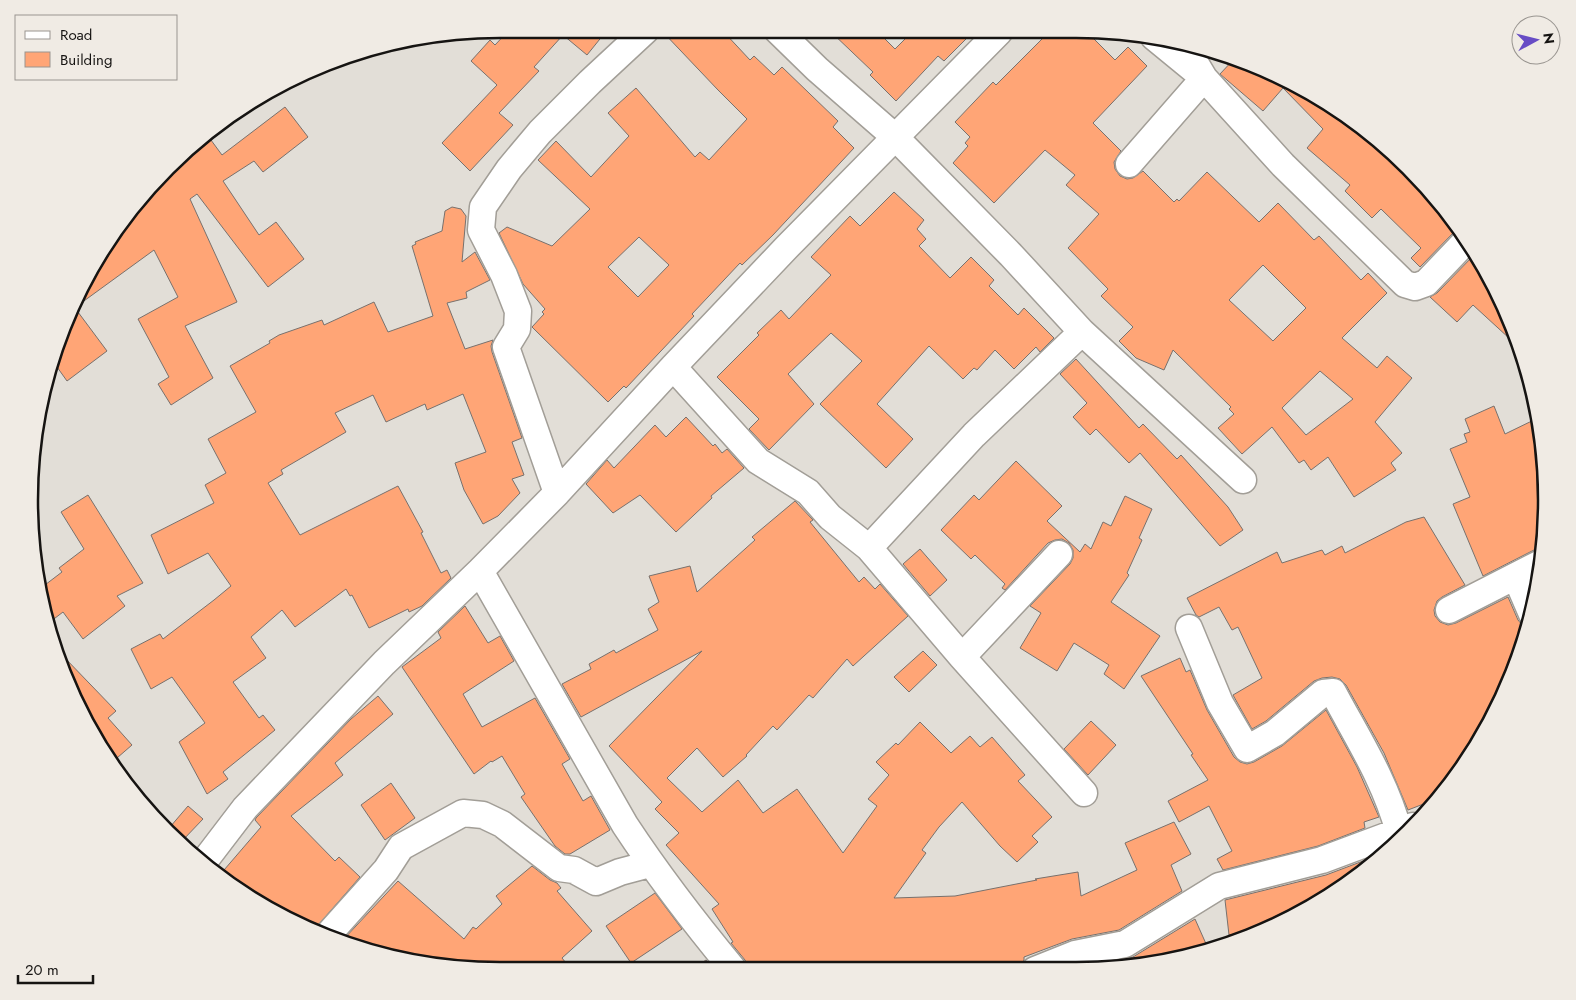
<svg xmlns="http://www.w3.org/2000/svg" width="1576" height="1000" font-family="Jost,sans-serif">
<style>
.building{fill:#ffa576;stroke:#78716d;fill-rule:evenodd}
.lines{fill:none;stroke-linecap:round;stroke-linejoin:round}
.minor-casing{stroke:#a29e97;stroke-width:29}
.minor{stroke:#fff;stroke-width:26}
.rim{fill:none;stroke:#161412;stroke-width:2.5}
</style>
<rect width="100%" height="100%" fill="#e2ded7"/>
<path class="building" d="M 510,29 L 608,29 L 587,55 L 563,35 L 534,67 L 539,71 L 499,113 L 513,125 L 470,171 L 442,143 L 497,85 L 471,61 L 490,40 L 495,45 Z
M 661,30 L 722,30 L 750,60 L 754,56 L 774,75 L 782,67 L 838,121 L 833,127 L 854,148 L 773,235 L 742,265 L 740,263 L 692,314 L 694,316 L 626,388 L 624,386 L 608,402 L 532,327 L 544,314 L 542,312 L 545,309 L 523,284 L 499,233 L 507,227 L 552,246 L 590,209 L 538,160 L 556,141 L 591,177 L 629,136 L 608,113 L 636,88 L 695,157 L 700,152 L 709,160 L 747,119 L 718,90 ZM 639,237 L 669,265 L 638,297 L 608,267 Z
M 830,31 L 877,31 L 895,49 L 913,31 L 973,32 L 944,61 L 938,56 L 896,101 L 870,75 L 873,72 Z
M 1049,32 L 1087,32 L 1115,60 L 1128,47 L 1147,66 L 1093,123 L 1121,151 L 1114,162 L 1115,169 L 1120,176 L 1127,179 L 1133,178 L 1143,171 L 1174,202 L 1177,199 L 1179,201 L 1207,172 L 1259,222 L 1278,203 L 1314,240 L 1319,236 L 1361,280 L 1368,273 L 1387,293 L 1342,338 L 1377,368 L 1387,356 L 1412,378 L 1375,422 L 1402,453 L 1391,463 L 1396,470 L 1354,497 L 1328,457 L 1311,470 L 1304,460 L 1299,463 L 1272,427 L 1242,454 L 1218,428 L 1234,414 L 1229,409 L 1231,407 L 1173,350 L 1164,370 L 1136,358 L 1119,341 L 1133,327 L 1101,296 L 1108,289 L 1068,248 L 1099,214 L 1066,185 L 1075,175 L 1045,150 L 994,203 L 953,163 L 968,146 L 965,143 L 970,137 L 955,122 L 993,82 L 996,85 ZM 1263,265 L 1306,308 L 1273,341 L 1229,300 ZM 1320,371 L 1353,399 L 1306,435 L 1282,408 Z
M 1234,59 L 1256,65 L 1363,126 L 1430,190 L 1435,196 L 1429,203 L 1456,230 L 1420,267 L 1411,258 L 1421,248 L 1381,209 L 1372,218 L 1345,191 L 1350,185 L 1307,148 L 1323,129 L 1283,88 L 1263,111 L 1220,74 Z
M 285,107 L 308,137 L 263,172 L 254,161 L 223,181 L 259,235 L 276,222 L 304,259 L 268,287 L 197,194 L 190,199 L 237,302 L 185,326 L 213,378 L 171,405 L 158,384 L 169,377 L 138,319 L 178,297 L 154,250 L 77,306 L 126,213 L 208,136 L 222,155 Z
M 894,192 L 924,220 L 917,229 L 926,239 L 919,246 L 950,278 L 971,257 L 994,280 L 989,286 L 1018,315 L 1024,308 L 1054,338 L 1040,352 L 1036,347 L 1014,369 L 995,350 L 977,370 L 974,368 L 963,379 L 929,346 L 877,404 L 913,439 L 886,468 L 820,404 L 862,361 L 831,333 L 788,374 L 814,404 L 769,450 L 749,429 L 759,419 L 717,377 L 759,335 L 757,333 L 781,310 L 789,319 L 831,275 L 811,257 L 850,216 L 860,226 Z
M 452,207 L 461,209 L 466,216 L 462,262 L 475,252 L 490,280 L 466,292 L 467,298 L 447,303 L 465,349 L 493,340 L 491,346 L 492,352 L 522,438 L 512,442 L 524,475 L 512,479 L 520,493 L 498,516 L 483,524 L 464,490 L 455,463 L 486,452 L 463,394 L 427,410 L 425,404 L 386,422 L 373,395 L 335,413 L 346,432 L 281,470 L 283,474 L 268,483 L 300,535 L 398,486 L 423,532 L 421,533 L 441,573 L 447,570 L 451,578 L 422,606 L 409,612 L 408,609 L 369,628 L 352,595 L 350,596 L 346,589 L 295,627 L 282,610 L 251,637 L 266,658 L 233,682 L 259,718 L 263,715 L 275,730 L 223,772 L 228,779 L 207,794 L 179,742 L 205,723 L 172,677 L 151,689 L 131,649 L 160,634 L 163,639 L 214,600 L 231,586 L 208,553 L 168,574 L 151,535 L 214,503 L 205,485 L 226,473 L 208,439 L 256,412 L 230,366 L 270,343 L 269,341 L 279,335 L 322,320 L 324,325 L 374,302 L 388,332 L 433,316 L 412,246 L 416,244 L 415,242 L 442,231 L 445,211 Z
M 1476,253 L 1484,265 L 1522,350 L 1473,305 L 1457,322 L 1430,297 L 1437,293 Z
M 75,308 L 107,351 L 67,381 L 52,360 L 54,348 Z
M 1076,359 L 1139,428 L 1143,424 L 1177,459 L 1181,455 L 1228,507 L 1243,530 L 1220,546 L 1140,453 L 1129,463 L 1096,429 L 1090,435 L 1073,417 L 1087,403 L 1060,374 Z
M 1494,406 L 1505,434 L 1538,418 L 1543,439 L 1546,531 L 1543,548 L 1534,550 L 1483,576 L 1453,504 L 1470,497 L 1450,449 L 1467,442 L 1464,434 L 1470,432 L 1465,419 Z
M 686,417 L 713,446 L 715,444 L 722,453 L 727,449 L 744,468 L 711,496 L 712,498 L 676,532 L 640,495 L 613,513 L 586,484 L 607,460 L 614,468 L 655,425 L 666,437 Z
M 1016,461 L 1062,506 L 1047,521 L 1080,552 L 1085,544 L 1091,549 L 1103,522 L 1111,526 L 1125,496 L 1152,509 L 1139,538 L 1142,540 L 1127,573 L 1129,575 L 1111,602 L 1160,636 L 1124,689 L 1104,674 L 1109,665 L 1074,643 L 1057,671 L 1020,648 L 1041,613 L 1030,606 L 1070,564 L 1073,558 L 1073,550 L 1069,543 L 1062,539 L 1055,540 L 1048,543 L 1005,590 L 1002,588 L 1005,584 L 975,555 L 971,559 L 941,530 L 974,495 L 979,500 Z
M 88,495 L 143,583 L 117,596 L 125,606 L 83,639 L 63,612 L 46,625 L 41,588 L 62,572 L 59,568 L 84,549 L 61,512 Z
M 795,501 L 813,520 L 810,522 L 859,582 L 864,577 L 875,589 L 880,584 L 908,616 L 853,666 L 847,659 L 813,698 L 809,695 L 777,730 L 773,726 L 746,755 L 747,756 L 723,777 L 697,748 L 667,778 L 702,812 L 738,780 L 763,813 L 797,789 L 843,853 L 877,806 L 868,799 L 889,775 L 876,762 L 896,743 L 898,745 L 920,722 L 951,753 L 970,736 L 980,747 L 992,737 L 1025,775 L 1018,781 L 1052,817 L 1032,836 L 1038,842 L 1017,862 L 1000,846 L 962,802 L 939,827 L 922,850 L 926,853 L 894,898 L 955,896 L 1037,880 L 1035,879 L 1078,872 L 1081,896 L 1137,870 L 1125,843 L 1174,822 L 1191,854 L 1171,865 L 1182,891 L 1119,930 L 1072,939 L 1024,957 L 1024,960 L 1020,967 L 1005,970 L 761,969 L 757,962 L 748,968 L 745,960 L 731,943 L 733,942 L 712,909 L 719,904 L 666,845 L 679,833 L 655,809 L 662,802 L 609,746 L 702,651 L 581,717 L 562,684 L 591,669 L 589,664 L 614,650 L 616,653 L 658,630 L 648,609 L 659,602 L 649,576 L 690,566 L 697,592 L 755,540 L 752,537 Z
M 1424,517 L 1465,585 L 1442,597 L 1437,601 L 1434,610 L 1435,616 L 1440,622 L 1448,625 L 1456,623 L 1508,597 L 1518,620 L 1523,626 L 1529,628 L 1499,709 L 1450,787 L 1439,798 L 1408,810 L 1384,753 L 1346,685 L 1340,679 L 1332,677 L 1322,678 L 1314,681 L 1266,721 L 1252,729 L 1233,695 L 1262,678 L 1238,627 L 1232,630 L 1219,607 L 1199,617 L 1196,615 L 1187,598 L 1277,552 L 1282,563 L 1322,550 L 1325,555 L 1342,546 L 1345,553 L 1406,522 Z
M 920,549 L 947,580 L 930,596 L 903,564 Z
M 465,606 L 488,643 L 500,636 L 514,661 L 463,694 L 482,727 L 535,698 L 570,759 L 562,764 L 583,801 L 591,796 L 610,830 L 570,854 L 565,854 L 555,846 L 521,797 L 525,794 L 502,756 L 492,762 L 491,761 L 474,774 L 402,667 L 441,638 L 438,632 Z
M 923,651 L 937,665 L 909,692 L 894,677 Z
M 63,656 L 116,711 L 108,718 L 132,745 L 110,764 L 61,658 Z
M 1180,658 L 1186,672 L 1190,670 L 1207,710 L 1234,757 L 1240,762 L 1247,764 L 1254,762 L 1282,746 L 1326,710 L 1357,767 L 1379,817 L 1364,822 L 1365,828 L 1318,846 L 1223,870 L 1217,859 L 1232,851 L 1209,806 L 1179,822 L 1168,801 L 1208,780 L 1191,755 L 1193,754 L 1141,676 Z
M 378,696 L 393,714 L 335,763 L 343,775 L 291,816 L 335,861 L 339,857 L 360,877 L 313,931 L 218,877 L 261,827 L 255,820 L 256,818 L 351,719 Z
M 1091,721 L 1116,745 L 1088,775 L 1064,749 Z
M 391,783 L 415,818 L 385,840 L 361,805 Z
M 188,806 L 203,819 L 182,841 L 170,827 Z
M 1371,858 L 1372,865 L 1311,908 L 1259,930 L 1229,935 L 1225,900 L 1326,875 Z
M 532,866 L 550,880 L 557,883 L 561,888 L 557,891 L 592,931 L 562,958 L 570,968 L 439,967 L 342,941 L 398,881 L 464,939 L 473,927 L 476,929 L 502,904 L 496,896 Z
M 655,893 L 682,929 L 631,963 L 606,926 Z
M 1195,919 L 1207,946 L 1168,960 L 1107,970 L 1077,970 L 1133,957 Z
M 706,960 L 713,968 L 694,968 Z"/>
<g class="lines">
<defs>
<path id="minor" d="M 777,30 L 817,69 L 895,137 L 1011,255 L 1082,332 L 1243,480
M 1185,46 L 1204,78 L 1283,165 L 1405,284 L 1415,287 L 1426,283 L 1467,240
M 1129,164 L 1204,78 L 1154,37
M 673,367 L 758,461 L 808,492 L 830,517 L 869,548 L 962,657 L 1084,793
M 557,493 L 506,347 L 517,329 L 518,311 L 504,275 L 481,230 L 483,207 L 509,169 L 540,132 L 590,82 L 646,30
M 869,548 L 974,435 L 1082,332
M 480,571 L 625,825 C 658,875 694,922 733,969
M 1516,577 L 1532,614
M 1449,610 L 1541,563
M 1189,628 L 1220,703 L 1247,749 L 1275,733 L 1323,693 L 1333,692 C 1358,739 1385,780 1399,832
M 962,657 L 1059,554
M 203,863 L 245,808 L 384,663 L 480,571 L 557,493 L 673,367 L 786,248 L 999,32
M 326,937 L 386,870 L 401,847 L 463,813 L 483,815 L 502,824 L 559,868 L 574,870 L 596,882 L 620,872 L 650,864
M 1035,970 L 1075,954 L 1125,944 L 1219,886 L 1322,860 L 1413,826"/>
</defs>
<use href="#minor" class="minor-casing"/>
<use href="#minor" class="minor"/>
</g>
<path d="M0 0H1576V1000H0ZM500 38H1076A462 462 0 0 1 1538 500V500A462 462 0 0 1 1076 962H500A462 462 0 0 1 38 500V500A462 462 0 0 1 500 38Z" fill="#f0ebe4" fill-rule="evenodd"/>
<path class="rim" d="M500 38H1076A462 462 0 0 1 1538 500V500A462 462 0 0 1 1076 962H500A462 462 0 0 1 38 500V500A462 462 0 0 1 500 38Z"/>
<rect x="15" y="15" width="162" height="65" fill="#f0ebe4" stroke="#999590"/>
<rect x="25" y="31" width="25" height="8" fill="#ffffff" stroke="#999590"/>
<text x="60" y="40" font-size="15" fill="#161412">Road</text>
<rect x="25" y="52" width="25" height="15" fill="#ffa576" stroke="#999590"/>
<text x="60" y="65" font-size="15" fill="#161412">Building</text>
<g transform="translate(1536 40) rotate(83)"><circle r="24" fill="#f0ebe4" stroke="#999590"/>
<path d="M0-4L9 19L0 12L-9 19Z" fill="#674cc5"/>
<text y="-8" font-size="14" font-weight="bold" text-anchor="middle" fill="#161412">N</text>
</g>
<path d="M18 975v8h75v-8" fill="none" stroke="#161412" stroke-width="2.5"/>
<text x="25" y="975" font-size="15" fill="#161412" stroke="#f0ebe4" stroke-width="4" paint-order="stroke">20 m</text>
</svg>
